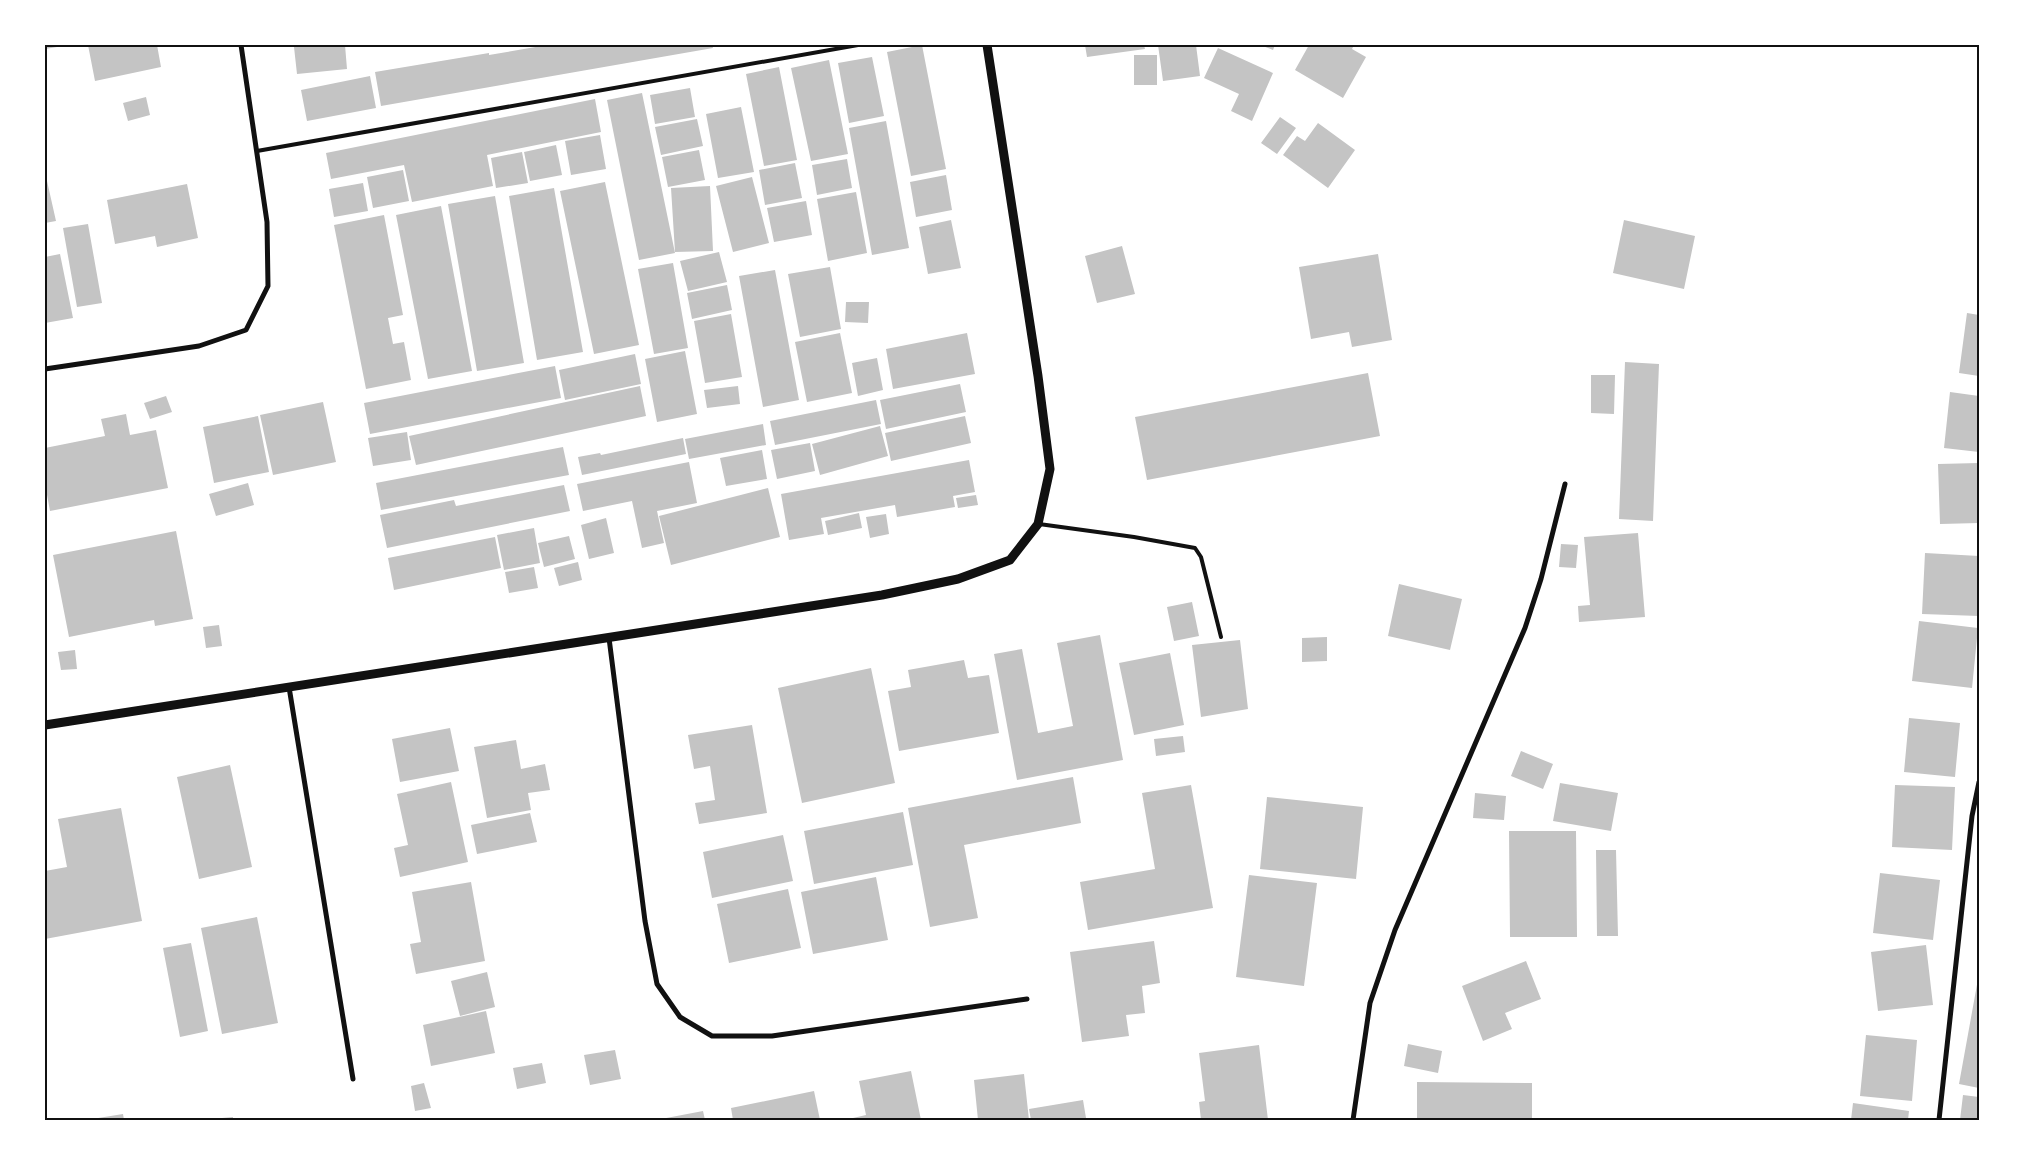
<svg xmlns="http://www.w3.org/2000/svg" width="2024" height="1165" font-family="Cabin,sans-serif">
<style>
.building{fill:#c4c4c4}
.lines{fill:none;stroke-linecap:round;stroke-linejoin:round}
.service{stroke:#111;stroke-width:4}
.minor{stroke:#111;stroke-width:5}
.tertiary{stroke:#111;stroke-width:9}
.neatline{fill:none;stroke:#111;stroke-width:2}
</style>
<rect width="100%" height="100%" fill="#fff"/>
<path class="building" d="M 45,45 L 62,45 L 63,46 L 45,49 Z
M 88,45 L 157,45 L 161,67 L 95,81 Z
M 321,45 L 345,45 L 347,69 L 297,74 L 294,47 Z
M 547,45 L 712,45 L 713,48 L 381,106 L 375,72 L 489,53 L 489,55 Z
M 922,45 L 946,169 L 911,176 L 887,52 Z
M 1085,45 L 1144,45 L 1145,49 L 1087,57 Z
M 1158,45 L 1196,45 L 1200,76 L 1163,81 Z
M 1260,45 L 1275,45 L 1273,50 Z
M 1309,45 L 1354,45 L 1352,49 L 1366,57 L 1343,98 L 1295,70 Z
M 1218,48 L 1273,73 L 1252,121 L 1231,111 L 1239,94 L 1204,78 Z
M 1134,55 L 1157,55 L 1157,85 L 1134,85 Z
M 872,57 L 884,116 L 849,123 L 838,63 Z
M 829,60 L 848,154 L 811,161 L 791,68 Z
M 779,67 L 797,160 L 764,166 L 746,74 Z
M 370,76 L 376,108 L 307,121 L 301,90 Z
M 690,88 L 695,117 L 655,124 L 650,95 Z
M 642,93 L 675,253 L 639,260 L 607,100 Z
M 146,97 L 150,115 L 128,121 L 123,103 Z
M 595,99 L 601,132 L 487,155 L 493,186 L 412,202 L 404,165 L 331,179 L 326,153 Z
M 741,107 L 754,172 L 718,178 L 706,114 Z
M 1280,117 L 1296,128 L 1277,154 L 1261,143 Z
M 697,119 L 703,146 L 661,155 L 655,127 Z
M 886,121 L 909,248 L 872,255 L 849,128 Z
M 1318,123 L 1355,150 L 1328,188 L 1283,155 L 1297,136 L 1305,141 Z
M 600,135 L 606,169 L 571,175 L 565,141 Z
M 556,145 L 562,175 L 530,181 L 524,152 Z
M 699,150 L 705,180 L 668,187 L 662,157 Z
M 522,152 L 528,183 L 496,188 L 491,158 Z
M 847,159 L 852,188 L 817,195 L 812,165 Z
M 795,163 L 802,198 L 765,205 L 759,170 Z
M 403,170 L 409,201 L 373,208 L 367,177 Z
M 45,172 L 56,221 L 45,223 Z
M 946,175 L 952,210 L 916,217 L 910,182 Z
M 752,177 L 769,243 L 733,252 L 716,186 Z
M 605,182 L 639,345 L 594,354 L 560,191 Z
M 363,183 L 368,211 L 334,217 L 329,189 Z
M 187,184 L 198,238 L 157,247 L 155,236 L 115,244 L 107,200 Z
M 710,186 L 713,251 L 675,252 L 671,188 Z
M 554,188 L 583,352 L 537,360 L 509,196 Z
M 856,192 L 867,253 L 828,261 L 817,199 Z
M 495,196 L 524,363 L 477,371 L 448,204 Z
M 806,201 L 812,235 L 774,242 L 767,208 Z
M 441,206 L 472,371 L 428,379 L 396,215 Z
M 384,215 L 403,315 L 388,318 L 393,344 L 404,342 L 411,380 L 366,389 L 334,225 Z
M 951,220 L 961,268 L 928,274 L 919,227 Z
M 1624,220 L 1695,236 L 1684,289 L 1613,273 Z
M 88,224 L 102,303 L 77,307 L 63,228 Z
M 1122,246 L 1135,294 L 1097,303 L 1085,256 Z
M 719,252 L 727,282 L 688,291 L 680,261 Z
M 60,254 L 73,318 L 45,323 L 45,257 Z
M 1378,254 L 1392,340 L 1352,347 L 1349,332 L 1311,339 L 1299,267 Z
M 673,263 L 688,348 L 654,354 L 638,269 Z
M 830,267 L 841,329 L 800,337 L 788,274 Z
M 775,270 L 799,400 L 763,407 L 739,276 Z
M 727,285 L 732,310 L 692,319 L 687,293 Z
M 846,302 L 869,302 L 868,323 L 845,322 Z
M 1967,313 L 1979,315 L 1979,376 L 1959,373 Z
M 731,314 L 742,377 L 705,383 L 694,321 Z
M 840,333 L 852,393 L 807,402 L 795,342 Z
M 967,333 L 975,374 L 893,389 L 886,349 Z
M 685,351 L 697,414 L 657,422 L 645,359 Z
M 635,354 L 641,384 L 565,400 L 559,370 Z
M 877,358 L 883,390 L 858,396 L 852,363 Z
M 1625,362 L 1659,364 L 1653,521 L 1619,519 Z
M 555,366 L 561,398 L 370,434 L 364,403 Z
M 1368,373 L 1380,436 L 1147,480 L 1135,417 Z
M 1591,375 L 1615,375 L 1614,414 L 1591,413 Z
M 960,384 L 966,412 L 886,429 L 880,400 Z
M 640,386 L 646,416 L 416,465 L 409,436 Z
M 738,386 L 740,404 L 707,408 L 704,390 Z
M 1950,392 L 1979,396 L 1979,452 L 1944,448 Z
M 166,396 L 172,412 L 150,419 L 144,403 Z
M 876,400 L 881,424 L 775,445 L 770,421 Z
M 323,402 L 336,462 L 273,475 L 260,415 Z
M 126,414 L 130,435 L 156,430 L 168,488 L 50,511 L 45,484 L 45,448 L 105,436 L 101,419 Z
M 258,416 L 269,472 L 214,483 L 203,427 Z
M 965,416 L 971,443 L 891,461 L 885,433 Z
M 763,424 L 766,445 L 689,459 L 685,439 Z
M 880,426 L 888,456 L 820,475 L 812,444 Z
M 407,432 L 411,460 L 373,466 L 368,438 Z
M 683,438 L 686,454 L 582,475 L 578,457 L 600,453 L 601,455 Z
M 810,443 L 815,471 L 777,479 L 771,450 Z
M 563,447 L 569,475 L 381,510 L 376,483 Z
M 762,450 L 767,479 L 726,486 L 720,458 Z
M 969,460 L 975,492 L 953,496 L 955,507 L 897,517 L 895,505 L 821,518 L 824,534 L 789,540 L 781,494 Z
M 689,462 L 697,503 L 657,511 L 664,543 L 642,548 L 632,501 L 583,511 L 577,484 Z
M 1979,463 L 1979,523 L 1940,524 L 1938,464 Z
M 248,483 L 254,505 L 216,516 L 209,494 Z
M 564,485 L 570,511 L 387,548 L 380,515 L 454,500 L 456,506 Z
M 768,488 L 780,537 L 671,565 L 659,516 Z
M 976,495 L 978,505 L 958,508 L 956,498 Z
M 859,513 L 862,528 L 828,535 L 825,521 Z
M 886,514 L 889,534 L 870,538 L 866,517 Z
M 606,518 L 614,553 L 589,559 L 581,525 Z
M 534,528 L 540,563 L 504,570 L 497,535 Z
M 176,531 L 193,619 L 155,626 L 154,620 L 69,637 L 53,555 Z
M 1638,533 L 1645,617 L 1579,622 L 1578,606 L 1590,605 L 1584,537 Z
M 569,536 L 575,559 L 544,567 L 538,543 Z
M 495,537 L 501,568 L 394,590 L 388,558 Z
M 1561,544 L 1578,545 L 1576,568 L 1559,567 Z
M 1925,553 L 1979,556 L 1979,616 L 1922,614 Z
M 578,562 L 582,580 L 559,586 L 554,568 Z
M 534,567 L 538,588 L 509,593 L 505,572 Z
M 1399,584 L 1462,599 L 1450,650 L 1388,636 Z
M 1192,602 L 1199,636 L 1174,641 L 1167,607 Z
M 1919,621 L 1978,628 L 1972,688 L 1912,681 Z
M 219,625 L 222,646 L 206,648 L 203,627 Z
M 1100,635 L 1123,760 L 1017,780 L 994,654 L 1022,649 L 1038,733 L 1073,726 L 1057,643 Z
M 1327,637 L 1327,661 L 1302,662 L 1302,638 Z
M 1240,640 L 1248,709 L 1201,717 L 1192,645 Z
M 75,650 L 77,669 L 61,670 L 58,652 Z
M 1170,653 L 1184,725 L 1134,735 L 1119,663 Z
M 964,660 L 968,678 L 989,675 L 999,733 L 899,751 L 888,691 L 911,687 L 908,670 Z
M 871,668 L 895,783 L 802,803 L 778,688 Z
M 1909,718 L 1960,723 L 1955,777 L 1904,772 Z
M 752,725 L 767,813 L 699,824 L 695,803 L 715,800 L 710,766 L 694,769 L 688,735 Z
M 450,728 L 459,771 L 400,782 L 392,739 Z
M 1183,736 L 1185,752 L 1156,756 L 1154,739 Z
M 516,740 L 521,769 L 545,764 L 550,790 L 528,793 L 531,810 L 487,818 L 474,747 Z
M 1521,751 L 1553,764 L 1543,789 L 1511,776 Z
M 230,765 L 252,867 L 199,879 L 177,777 Z
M 1073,777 L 1081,823 L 964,845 L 978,918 L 930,927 L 908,808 Z
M 451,782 L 468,862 L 400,877 L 394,848 L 408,845 L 397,794 Z
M 1560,783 L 1618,793 L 1611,831 L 1553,821 Z
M 1191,785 L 1213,908 L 1088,930 L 1080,882 L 1155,869 L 1142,793 Z
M 1895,785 L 1955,787 L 1952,850 L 1892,847 Z
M 1475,793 L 1506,796 L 1504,820 L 1473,818 Z
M 1267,797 L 1363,807 L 1356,879 L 1260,869 Z
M 121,808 L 142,921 L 45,939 L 45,871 L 67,867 L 58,819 Z
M 903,812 L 913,865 L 814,884 L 804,831 Z
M 530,813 L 537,842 L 477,854 L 471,825 Z
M 1509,831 L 1576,831 L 1577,937 L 1510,937 Z
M 783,835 L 793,881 L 712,898 L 703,852 Z
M 1596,850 L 1616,850 L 1618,936 L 1597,936 Z
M 1880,873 L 1940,880 L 1933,940 L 1873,933 Z
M 1249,875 L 1317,883 L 1304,986 L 1236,977 Z
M 876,877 L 888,940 L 813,954 L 801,892 Z
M 471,882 L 485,961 L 416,974 L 410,944 L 421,942 L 412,892 Z
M 788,889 L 801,948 L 729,963 L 717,904 Z
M 257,917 L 278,1023 L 222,1034 L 201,928 Z
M 1154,941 L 1160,983 L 1142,986 L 1145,1013 L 1126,1015 L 1129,1036 L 1082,1042 L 1070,952 Z
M 191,943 L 208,1031 L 180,1037 L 163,948 Z
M 1926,945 L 1933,1005 L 1878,1011 L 1871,952 Z
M 1526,961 L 1541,999 L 1505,1013 L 1512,1029 L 1483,1041 L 1462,986 Z
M 487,972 L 495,1007 L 460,1016 L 451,981 Z
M 1978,979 L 1979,979 L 1979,1088 L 1959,1084 Z
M 486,1011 L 495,1053 L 431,1066 L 423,1025 Z
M 1866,1035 L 1917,1040 L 1912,1101 L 1860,1096 Z
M 1408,1044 L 1442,1051 L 1438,1073 L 1404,1066 Z
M 1259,1045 L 1268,1120 L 1201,1120 L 1199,1102 L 1205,1101 L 1199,1053 Z
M 615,1050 L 621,1079 L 590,1085 L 584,1055 Z
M 542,1063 L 546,1083 L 517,1089 L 513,1068 Z
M 911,1071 L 921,1120 L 853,1120 L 853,1118 L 866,1115 L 859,1081 Z
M 1024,1074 L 1029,1120 L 978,1120 L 974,1080 Z
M 1417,1082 L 1532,1083 L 1532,1120 L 1417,1120 Z
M 424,1083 L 431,1108 L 415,1111 L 411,1086 Z
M 814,1091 L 820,1120 L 733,1120 L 731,1108 Z
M 1963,1095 L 1979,1097 L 1979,1120 L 1960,1120 Z
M 1083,1100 L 1086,1118 L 1072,1120 L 1031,1120 L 1029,1109 Z
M 1853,1103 L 1909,1111 L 1908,1120 L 1851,1120 Z
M 703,1111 L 705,1120 L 661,1120 L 661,1119 Z
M 123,1114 L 124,1120 L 92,1120 L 92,1119 Z
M 233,1117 L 233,1120 L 211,1120 L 211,1119 Z"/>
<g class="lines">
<path class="service" d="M 257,151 L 858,45
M 1039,524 L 1134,537 L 1195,548 L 1201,557 L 1221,637"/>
<path class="minor" d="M 45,369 L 199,346 L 246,330 L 268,286 L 267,222 L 241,45
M 609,638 L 645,921 L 657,984 L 680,1017 L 712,1036 L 772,1036 L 1027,999
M 289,687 L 353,1079
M 1353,1120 L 1370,1003 L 1395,930 L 1525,628 L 1541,579 L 1565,484
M 1939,1120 L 1972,816 L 1979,782"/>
<path class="tertiary" d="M 45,725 L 882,595 L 958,579 L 1010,560 L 1038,524 L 1050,469 L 1038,376 L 987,45"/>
</g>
<rect width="2024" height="1165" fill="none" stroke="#ffffff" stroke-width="92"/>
<rect x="46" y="46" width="1932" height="1073" class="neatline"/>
</svg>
